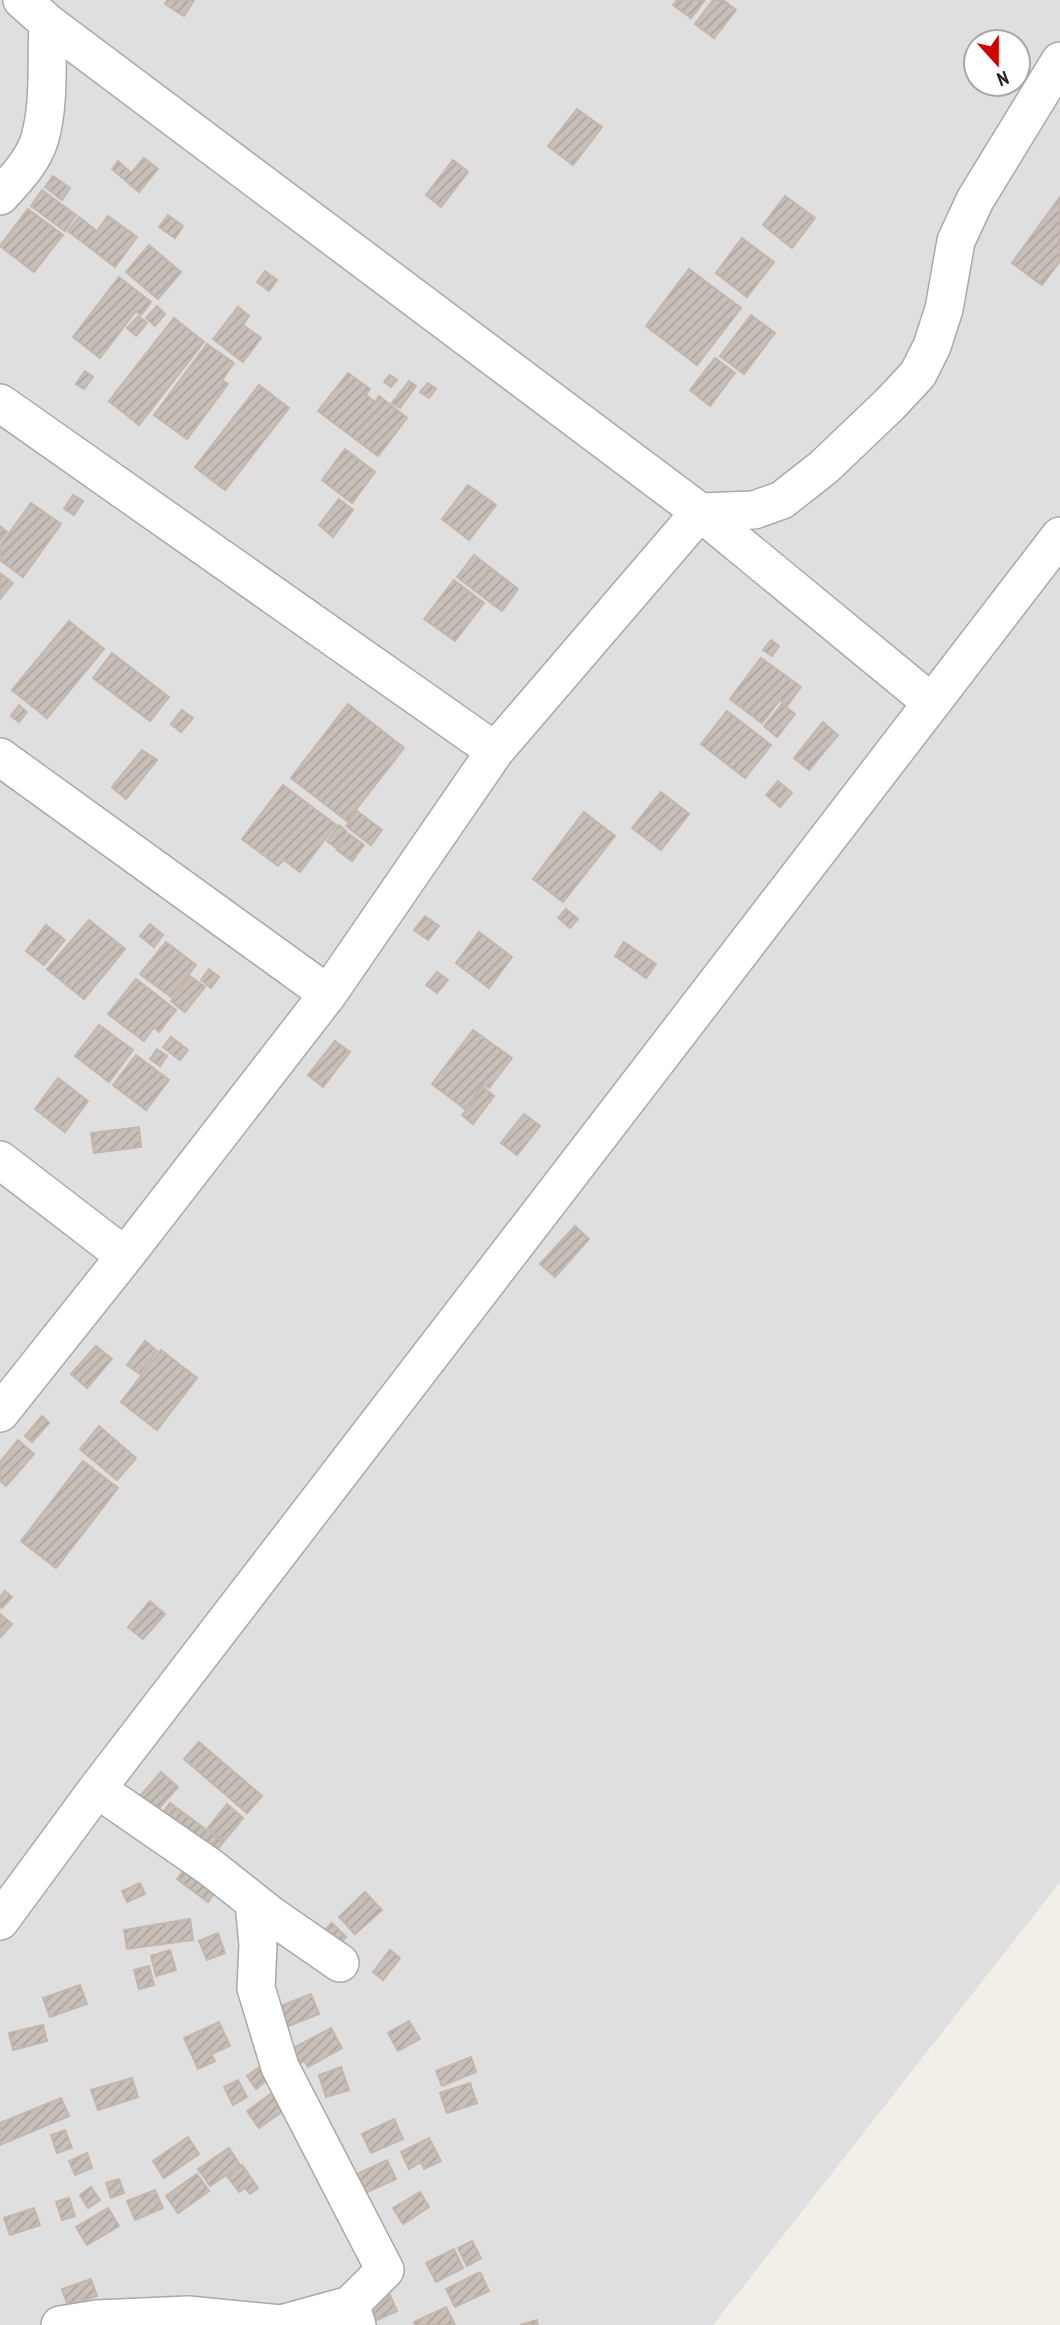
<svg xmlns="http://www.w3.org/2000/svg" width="1060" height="2325" font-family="'PT Sans Narrow',sans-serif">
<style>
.residential{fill:#e0dfdf;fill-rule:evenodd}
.building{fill:url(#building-hatch);stroke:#c4b6ab;stroke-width:2}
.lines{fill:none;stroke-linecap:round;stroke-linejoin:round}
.minor-casing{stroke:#a9a9a9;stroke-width:40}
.minor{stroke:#fff;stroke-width:37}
</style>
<defs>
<pattern id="building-hatch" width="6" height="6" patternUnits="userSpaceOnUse" patternTransform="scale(1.75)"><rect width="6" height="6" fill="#c7bfb8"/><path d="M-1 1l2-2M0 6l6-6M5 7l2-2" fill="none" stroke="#aba49e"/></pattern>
</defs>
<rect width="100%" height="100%" fill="#f2efe9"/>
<path class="residential" d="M 0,0 L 1060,0 L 1060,1882 L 713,2325 L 0,2325 ZM 976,42 L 1018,42 L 1018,84 L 976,84 Z"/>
<path class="building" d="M 167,0 L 194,0 L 184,16 L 165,4 Z
M 677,0 L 705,0 L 691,18 L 673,5 Z
M 713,0 L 723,0 L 736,10 L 714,38 L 695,24 Z
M 577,109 L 602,127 L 573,165 L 548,146 Z
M 144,158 L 158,169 L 139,192 L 112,169 L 118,161 L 131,173 Z
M 453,160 L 468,172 L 441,207 L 426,195 Z
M 53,176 L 70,188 L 62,200 L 45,187 Z
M 42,190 L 76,215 L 65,231 L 31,206 Z
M 785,196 L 815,218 L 792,248 L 763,225 Z
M 1060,197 L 1060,261 L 1042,285 L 1012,263 Z
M 28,209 L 63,235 L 34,272 L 0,246 Z
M 168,215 L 183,226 L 175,238 L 159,227 Z
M 108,216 L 137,237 L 115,267 L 68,231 L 79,217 L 97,231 Z
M 742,238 L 774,262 L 747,297 L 716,273 Z
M 149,245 L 181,272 L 158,299 L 126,272 Z
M 689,269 L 741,308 L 697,365 L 646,326 Z
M 265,271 L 277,280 L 269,291 L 257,282 Z
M 119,277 L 151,302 L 141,315 L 136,311 L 100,358 L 73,337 Z
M 157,306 L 165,314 L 155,326 L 146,318 Z
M 238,307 L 249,316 L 243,325 L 261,338 L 243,362 L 213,339 Z
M 751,315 L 775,333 L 744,374 L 720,356 Z
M 138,316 L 147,323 L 136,336 L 127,328 Z
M 174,318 L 204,342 L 139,425 L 109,401 Z
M 207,344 L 234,363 L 222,380 L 228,384 L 187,439 L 154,415 Z
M 715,358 L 735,373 L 710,406 L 690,390 Z
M 85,371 L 93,377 L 84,389 L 76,384 Z
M 348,373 L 370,389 L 366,395 L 375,402 L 379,396 L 407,418 L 378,456 L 318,411 Z
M 390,375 L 397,380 L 391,387 L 384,382 Z
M 409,381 L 416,386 L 400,408 L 392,403 Z
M 428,383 L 436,389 L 429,398 L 420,392 Z
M 259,385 L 289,408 L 225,490 L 195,467 Z
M 345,449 L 375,472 L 352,503 L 322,480 Z
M 468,485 L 496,505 L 469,540 L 442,519 Z
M 73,495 L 83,501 L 74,515 L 64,509 Z
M 339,499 L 353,510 L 333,537 L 319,525 Z
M 31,503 L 61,524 L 23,577 L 0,560 L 0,546 Z
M 0,526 L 7,532 L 0,541 Z
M 474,555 L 518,589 L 502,611 L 457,577 Z
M 0,573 L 13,583 L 0,599 Z
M 454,580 L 484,603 L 455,641 L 424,619 Z
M 69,621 L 104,649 L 47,718 L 12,690 Z
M 771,640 L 779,646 L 772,656 L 763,650 Z
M 112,653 L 169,697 L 150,721 L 93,678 Z
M 761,658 L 801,687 L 787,706 L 780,700 L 762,723 L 730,699 Z
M 348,704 L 404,748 L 347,821 L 291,778 Z
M 782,704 L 795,714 L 777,737 L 764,726 Z
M 19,705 L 27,712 L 19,722 L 11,716 Z
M 182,710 L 193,718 L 181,732 L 171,724 Z
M 727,711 L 771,745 L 745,778 L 701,744 Z
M 823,722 L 838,735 L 809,770 L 794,758 Z
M 142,750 L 157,760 L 126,799 L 112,787 Z
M 778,781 L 792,793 L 780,807 L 766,795 Z
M 283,785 L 336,825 L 300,872 L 284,860 L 278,866 L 242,839 Z
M 661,792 L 689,814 L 661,850 L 632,828 Z
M 357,811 L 382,830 L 371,845 L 346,826 Z
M 584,812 L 615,836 L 563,902 L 533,879 Z
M 339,825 L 347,832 L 336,848 L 327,841 Z
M 349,834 L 364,845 L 352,861 L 337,850 Z
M 566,909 L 578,919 L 570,928 L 558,918 Z
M 425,916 L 439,926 L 428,940 L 414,930 Z
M 89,920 L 125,949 L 84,999 L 47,969 Z
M 150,924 L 163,935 L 154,947 L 140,936 Z
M 46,925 L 65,940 L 44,965 L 26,951 Z
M 479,932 L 512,957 L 489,988 L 456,963 Z
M 166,942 L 196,965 L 171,997 L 140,974 Z
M 624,942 L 656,964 L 646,978 L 615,956 Z
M 209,969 L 219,977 L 211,988 L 201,980 Z
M 437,972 L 448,980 L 437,993 L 426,985 Z
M 190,976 L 205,987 L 185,1012 L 171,1001 Z
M 136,979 L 176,1010 L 159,1032 L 154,1027 L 144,1041 L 108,1014 Z
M 99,1025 L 133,1050 L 109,1082 L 75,1056 Z
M 473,1030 L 512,1058 L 489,1088 L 483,1084 L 465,1109 L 432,1084 Z
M 171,1037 L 188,1050 L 180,1060 L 163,1047 Z
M 335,1041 L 350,1052 L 323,1087 L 308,1075 Z
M 157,1049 L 167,1056 L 160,1066 L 150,1059 Z
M 136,1055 L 169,1080 L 146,1110 L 113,1085 Z
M 58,1078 L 88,1101 L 65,1132 L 35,1109 Z
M 483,1087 L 494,1096 L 473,1124 L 462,1115 Z
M 524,1114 L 540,1126 L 517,1155 L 501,1143 Z
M 139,1127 L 141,1147 L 94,1153 L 91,1133 Z
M 575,1226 L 589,1239 L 555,1277 L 540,1264 Z
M 145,1341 L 157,1351 L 140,1374 L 127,1365 Z
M 96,1346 L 112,1359 L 87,1388 L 71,1374 Z
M 161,1350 L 197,1378 L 157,1430 L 121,1402 Z
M 42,1416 L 49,1423 L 32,1442 L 25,1436 Z
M 99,1426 L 136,1458 L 117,1480 L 80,1449 Z
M 18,1440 L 34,1454 L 6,1486 L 0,1481 L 0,1462 Z
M 83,1461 L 118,1488 L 56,1568 L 21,1541 Z
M 5,1591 L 12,1597 L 2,1608 L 0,1606 L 0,1597 Z
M 150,1601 L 165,1614 L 143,1639 L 128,1627 Z
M 0,1614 L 12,1624 L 0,1638 Z
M 199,1742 L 262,1796 L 247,1813 L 184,1759 Z
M 161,1772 L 178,1787 L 152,1816 L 135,1802 Z
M 170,1803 L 223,1842 L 211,1859 L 158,1819 Z
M 227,1804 L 243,1818 L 224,1841 L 208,1828 Z
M 190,1863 L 220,1885 L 208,1902 L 177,1879 Z
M 140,1883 L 145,1894 L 127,1902 L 122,1891 Z
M 365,1892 L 382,1910 L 355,1934 L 339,1917 Z
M 190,1919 L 193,1940 L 127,1949 L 124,1930 Z
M 332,1923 L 346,1937 L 335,1948 L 321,1934 Z
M 218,1933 L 225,1953 L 207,1960 L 199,1941 Z
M 170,1950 L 176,1970 L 156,1976 L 151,1956 Z
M 390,1950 L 400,1958 L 383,1980 L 373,1972 Z
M 149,1966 L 154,1985 L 139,1989 L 134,1970 Z
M 80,1985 L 87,2004 L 50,2017 L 43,1998 Z
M 311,1994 L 319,2014 L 286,2027 L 278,2007 Z
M 409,2021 L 420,2039 L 398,2051 L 388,2033 Z
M 219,2022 L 230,2046 L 211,2054 L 215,2061 L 198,2069 L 184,2038 Z
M 43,2025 L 47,2041 L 13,2050 L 9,2033 Z
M 331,2028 L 342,2048 L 308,2067 L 304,2061 L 296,2065 L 288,2051 Z
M 471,2057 L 476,2072 L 442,2086 L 436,2071 Z
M 262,2065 L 271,2077 L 256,2089 L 247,2076 Z
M 341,2067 L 349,2090 L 326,2097 L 319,2075 Z
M 132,2078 L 138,2097 L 98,2110 L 91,2090 Z
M 238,2080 L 247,2097 L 233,2105 L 224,2087 Z
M 470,2083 L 477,2103 L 447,2113 L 440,2093 Z
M 278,2089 L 290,2106 L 259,2128 L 247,2111 Z
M 61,2098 L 69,2116 L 0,2145 L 0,2123 Z
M 394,2119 L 403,2139 L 371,2153 L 362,2134 Z
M 65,2130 L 72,2148 L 57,2153 L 51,2135 Z
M 188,2137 L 199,2154 L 164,2178 L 153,2161 Z
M 429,2138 L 441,2161 L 424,2169 L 421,2162 L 409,2169 L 401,2152 Z
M 229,2148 L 240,2165 L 210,2186 L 198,2169 Z
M 87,2153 L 92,2168 L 75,2175 L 69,2161 Z
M 387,2160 L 396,2179 L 361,2195 L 353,2176 Z
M 242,2165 L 258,2188 L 250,2194 L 245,2188 L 239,2192 L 227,2176 Z
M 197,2174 L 209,2191 L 178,2213 L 166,2196 Z
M 119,2179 L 124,2193 L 111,2198 L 106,2183 Z
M 91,2187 L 100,2200 L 88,2208 L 80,2195 Z
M 155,2190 L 163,2208 L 135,2220 L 127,2201 Z
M 420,2192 L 429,2207 L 403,2224 L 393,2208 Z
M 69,2198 L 75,2216 L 62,2220 L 56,2202 Z
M 34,2208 L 40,2225 L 10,2235 L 4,2218 Z
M 108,2208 L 119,2226 L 87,2245 L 76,2227 Z
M 472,2241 L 481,2258 L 467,2266 L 458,2248 Z
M 454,2249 L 463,2268 L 436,2282 L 426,2263 Z
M 480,2272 L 489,2291 L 455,2307 L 446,2289 Z
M 91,2279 L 97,2296 L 68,2306 L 62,2289 Z
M 389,2293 L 397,2311 L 377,2320 L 370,2302 Z
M 446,2307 L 455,2325 L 415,2325 L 414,2322 Z
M 537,2320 L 538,2325 L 520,2325 Z"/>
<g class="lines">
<defs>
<path id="minor" d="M 22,0 L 48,23 L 700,512 L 932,703
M 0,196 C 15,180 34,160 40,138 C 50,102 46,60 48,23
M 0,403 L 495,751
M 0,757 L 328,994
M 0,1160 L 125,1256
M 0,1413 L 125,1256 L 328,994 L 495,751 L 700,512 L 754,510 L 782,500 L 824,467 L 890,404 L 918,374 L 932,346 L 944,309 L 956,241 L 975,200 L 1060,61
M 97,1789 L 210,1867 L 272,1916 L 340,1963
M 254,1902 L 258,1945 L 256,1988 L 280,2067 L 385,2270 L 350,2305 L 357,2325
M 0,1921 L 97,1789 L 1060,536
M 60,2325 L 97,2319 L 188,2315 L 281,2324 L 350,2305"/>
</defs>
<use href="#minor" class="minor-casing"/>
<use href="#minor" class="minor"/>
</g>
<g transform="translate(997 63) rotate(159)"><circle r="33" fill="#ffffff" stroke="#a7a7a7" stroke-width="2"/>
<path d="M0-5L12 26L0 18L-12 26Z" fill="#d40000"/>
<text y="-10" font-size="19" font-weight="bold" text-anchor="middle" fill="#222222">N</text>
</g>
</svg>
